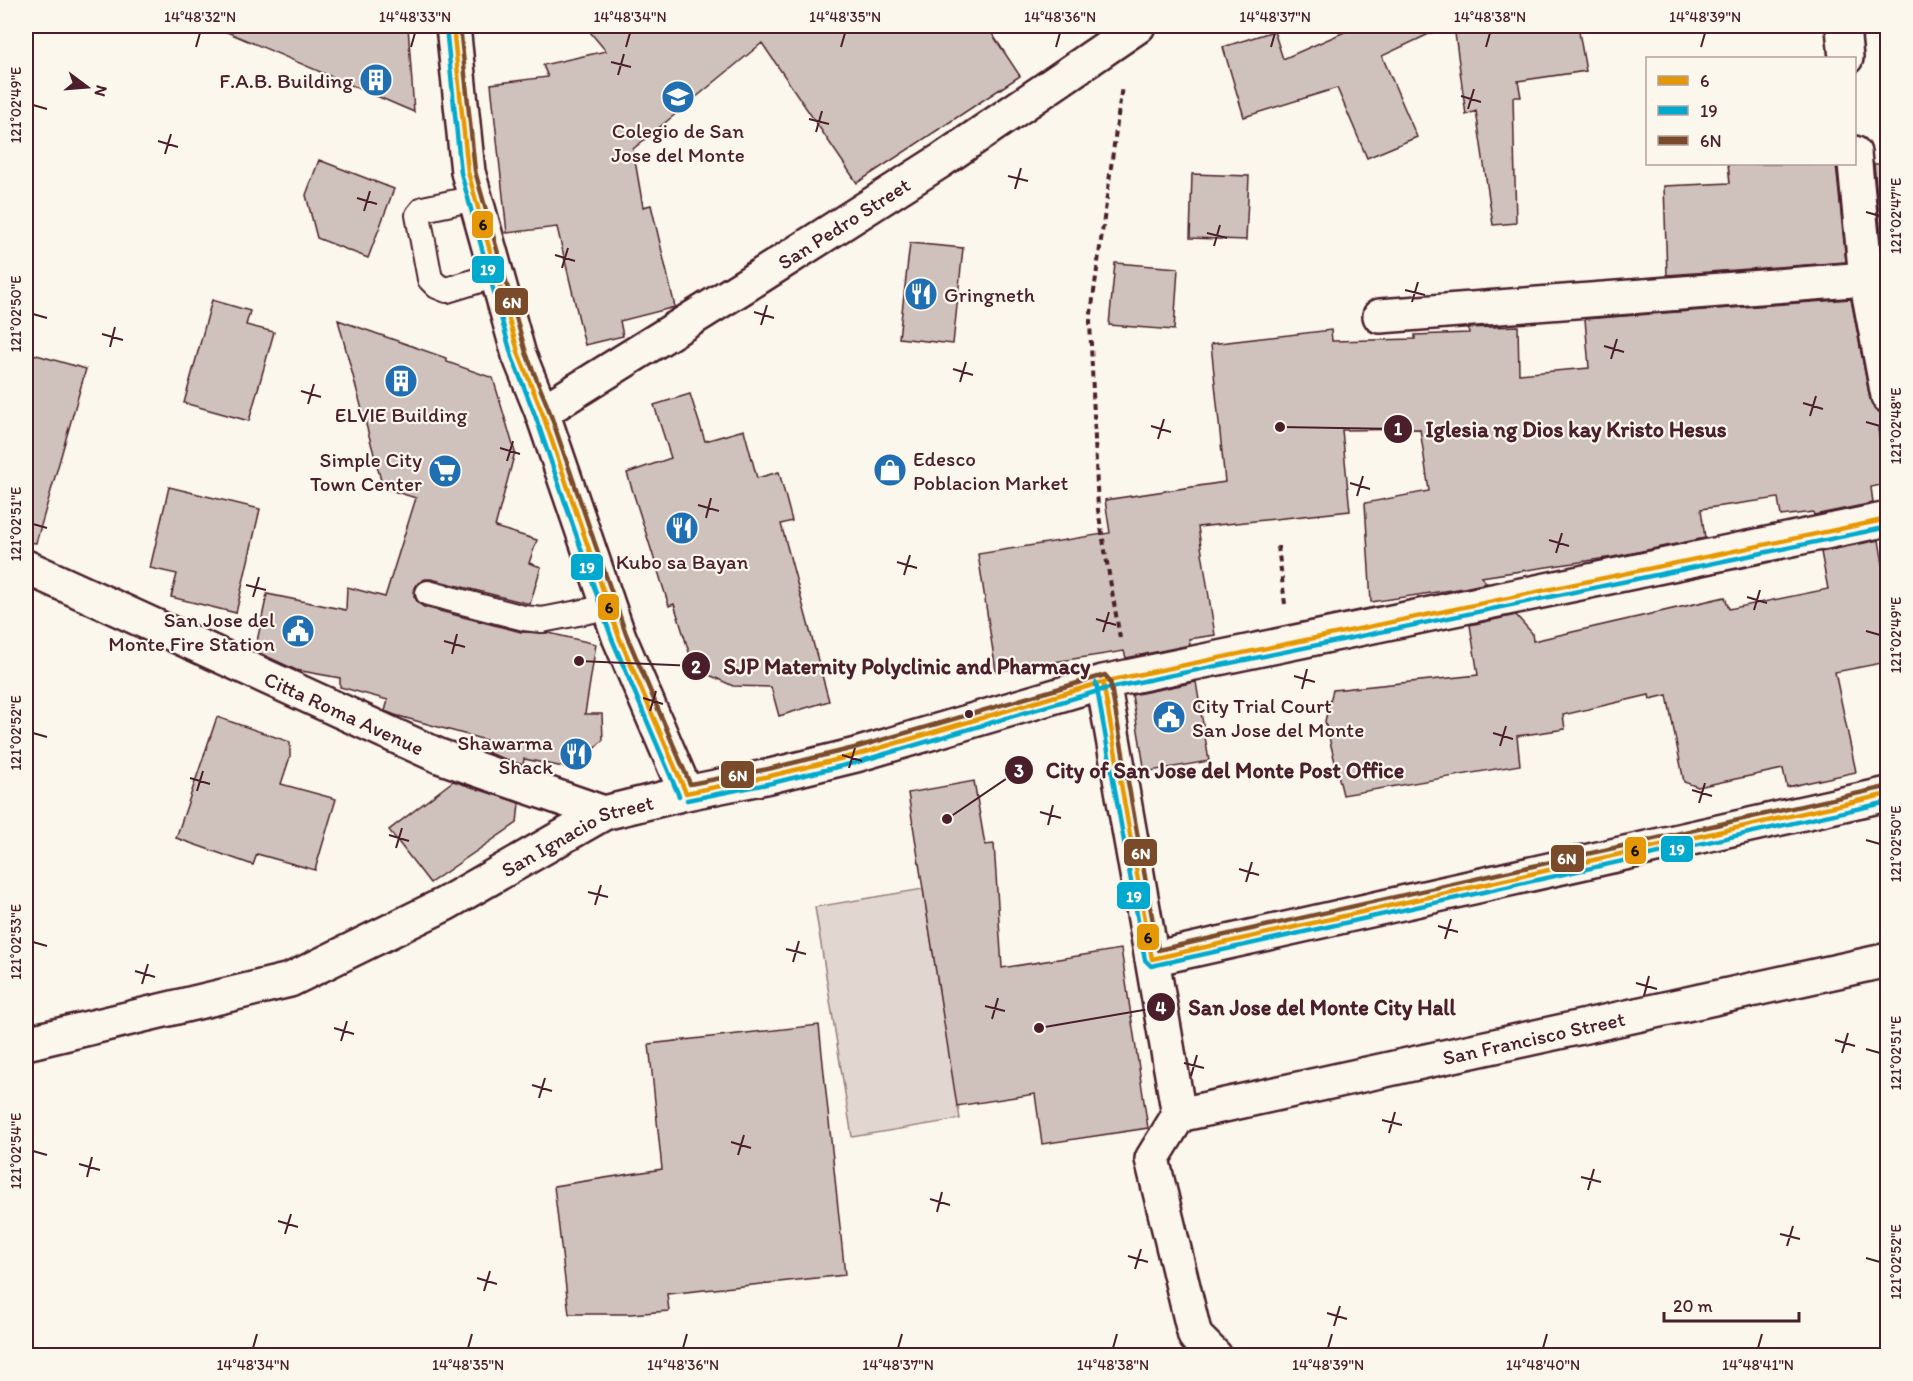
<svg xmlns="http://www.w3.org/2000/svg" width="1913" height="1381" font-family="Itim,sans-serif">
<style>
.green{fill:#e2d7d0;stroke:#967b7e;stroke-width:1.5}
.building{fill:#cfc2bc;stroke:#4a1f2b;stroke-width:1.5}
.lines{fill:none;stroke-linecap:round;stroke-linejoin:round}
.service-casing{stroke:#4a1f2b;stroke-width:28}
.minor-casing{stroke:#4a1f2b;stroke-width:38}
.tertiary-casing{stroke:#4a1f2b;stroke-width:38}
.secondary-casing{stroke:#4a1f2b;stroke-width:38}
.path{stroke:#4a1f2b;stroke-width:4;stroke-dasharray:6 4.5;stroke-linecap:butt}
.service{stroke:#fbf7ec;stroke-width:24}
.minor{stroke:#fbf7ec;stroke-width:33}
.tertiary{stroke:#fbf7ec;stroke-width:33}
.secondary{stroke:#fbf7ec;stroke-width:33}
.bus-1-casing{stroke:#fbf7ec;stroke-width:9}
.bus-2-casing{stroke:#fbf7ec;stroke-width:9}
.bus-3-casing{stroke:#fbf7ec;stroke-width:9}
.bus-1{stroke:#e69804;stroke-width:4.5}
.bus-2{stroke:#00a9ce;stroke-width:4.5}
.bus-3{stroke:#7a4b2a;stroke-width:4.5}
.ticks{fill:none;stroke:#4a1f2b;stroke-width:2}
.bus-dot{fill:#4a1f2b;stroke:#fbf7ec;stroke-width:2}
.labels{text-anchor:middle;dominant-baseline:central;stroke-width:4.5;stroke-linejoin:round;paint-order:stroke}
.poi-label{font-size:21px;fill:#4a1f2b;stroke:#fbf7ec;text-anchor:end}
.street-label{font-size:21px;fill:#4a1f2b;stroke:#fbf7ec}
.leader{fill:none;stroke:#4a1f2b;stroke-width:2}
.callout-dot{fill:#4a1f2b;stroke:#fbf7ec;stroke-width:2}
.mark-label{font-size:18px;text-anchor:middle;font-weight:bold;fill:#fff}
.callout-label{font-size:22px;text-anchor:middle;font-weight:bold;fill:#4a1f2b;stroke:#fbf7ec;stroke-width:4.5;stroke-linejoin:round;paint-order:stroke}
.line-badge{stroke:#fbf7ec;stroke-width:2}
.badge-label{font-size:16px;text-anchor:middle;font-weight:bold;fill:#fff}
.pale-badge-label{font-size:16px;text-anchor:middle;font-weight:bold;fill:#111}
.neatline{fill:none;stroke:#4a1f2b;stroke-width:2}
.ticks-label{font-size:15px;text-anchor:middle;fill:#4a1f2b}
</style>
<rect width="100%" height="100%" fill="#fbf7ec"/>
<filter id="ink" filterUnits="userSpaceOnUse"><feTurbulence type="fractalNoise" baseFrequency=".0167" numOctaves="2"/><feDisplacementMap in="SourceGraphic" scale="12" xChannelSelector="R" yChannelSelector="G"/><feConvolveMatrix kernelMatrix="1 2 1 2 8 2 1 2 1" color-interpolation-filters="sRGB"/></filter>
<g filter="url(#ink)">
<path class="green" d="M 923,889 L 960,1119 L 852,1137 L 815,907 Z"/>
<path class="building" d="M 213,26 L 408,26 L 414,112 Z
M 585,26 L 987,26 L 1020,76 L 857,183 L 762,43 L 633,149 L 643,207 L 651,205 L 675,307 L 620,321 L 623,336 L 585,345 L 557,227 L 507,233 L 491,84 L 548,77 L 543,65 L 606,51 Z
M 1358,26 L 1446,26 L 1382,56 L 1417,137 L 1367,158 L 1337,88 L 1244,117 L 1223,47 L 1274,31 L 1283,59 Z
M 1454,26 L 1578,26 L 1586,71 L 1518,81 L 1521,97 L 1513,97 L 1516,223 L 1493,225 L 1476,111 L 1466,115 Z
M 319,160 L 394,189 L 368,258 L 317,238 L 306,195 Z
M 1728,164 L 1836,164 L 1846,262 L 1667,275 L 1664,186 L 1730,183 Z
M 1874,164 L 1887,164 L 1887,292 L 1885,276 Z
M 1192,174 L 1249,176 L 1246,240 L 1190,238 Z
M 910,243 L 963,248 L 953,344 L 899,338 Z
M 1115,263 L 1178,268 L 1174,330 L 1109,325 Z
M 1851,299 L 1870,399 L 1874,409 L 1881,413 L 1887,414 L 1887,428 L 1878,429 L 1886,484 L 1871,487 L 1873,503 L 1814,515 L 1813,512 L 1781,516 L 1778,498 L 1701,509 L 1705,538 L 1613,557 L 1481,577 L 1487,583 L 1464,588 L 1371,602 L 1365,503 L 1429,491 L 1420,429 L 1342,430 L 1350,511 L 1198,527 L 1215,635 L 1189,639 L 1190,645 L 1126,658 L 1124,651 L 996,671 L 978,554 L 1110,533 L 1105,500 L 1225,482 L 1211,344 L 1331,330 L 1332,341 L 1415,339 L 1415,335 L 1469,333 L 1468,328 L 1518,326 L 1519,374 L 1589,368 L 1585,319 Z
M 212,300 L 250,311 L 246,325 L 274,332 L 249,421 L 184,403 Z
M 338,320 L 446,358 L 447,362 L 493,378 L 515,452 L 495,527 L 537,540 L 529,563 L 541,567 L 530,604 L 431,579 L 425,579 L 418,583 L 414,589 L 414,596 L 418,603 L 424,607 L 521,632 L 549,633 L 596,644 L 585,714 L 602,714 L 603,740 L 573,769 L 524,759 L 523,765 L 488,753 L 500,744 L 395,715 L 385,711 L 388,700 L 340,687 L 340,678 L 296,670 L 255,651 L 267,594 L 346,610 L 347,587 L 385,597 L 416,498 L 383,488 Z
M 26,352 L 86,369 L 36,543 L 26,542 Z
M 690,394 L 705,441 L 744,430 L 757,478 L 779,472 L 792,521 L 781,524 L 829,701 L 779,716 L 771,687 L 733,686 L 694,668 L 674,604 L 669,606 L 627,473 L 671,458 L 654,405 Z
M 169,487 L 260,509 L 236,613 L 171,597 L 177,574 L 150,568 Z
M 1879,540 L 1883,564 L 1887,563 L 1887,662 L 1835,672 L 1856,772 L 1787,787 L 1783,769 L 1698,787 L 1684,782 L 1667,695 L 1650,699 L 1649,695 L 1563,715 L 1565,729 L 1517,736 L 1520,765 L 1343,795 L 1325,721 L 1333,690 L 1478,675 L 1470,625 L 1516,615 L 1532,633 L 1533,641 L 1725,597 L 1729,609 L 1828,589 L 1821,552 Z
M 1196,682 L 1209,761 L 1145,772 L 1132,695 Z
M 217,717 L 290,742 L 290,757 L 281,784 L 336,799 L 315,870 L 257,854 L 253,865 L 176,838 Z
M 453,781 L 519,803 L 517,823 L 430,883 L 389,830 Z
M 974,781 L 985,845 L 994,844 L 1002,968 L 1121,949 L 1148,1128 L 1042,1144 L 1035,1094 L 957,1106 L 908,793 Z
M 819,1025 L 845,1275 L 667,1294 L 669,1311 L 630,1314 L 569,1314 L 554,1186 L 662,1169 L 649,1044 Z"/>
<g class="lines">
<defs>
<path id="service" d="M 475,198 L 423,209 L 418,215 L 430,279 L 437,286 L 447,290 L 496,275
M 428,593 L 524,618 L 542,620 L 609,607"/>
<g id="minor">
<path d="M 1846,58 L 1843,28 L 1848,26"/>
<path d="M 1854,153 L 1866,279 L 1888,396"/>
<path d="M 1380,316 L 1866,279"/>
<path id="s1" d="M 542,412 L 746,285 L 942,160 L 1138,26"/>
<path d="M 1152,959 L 1179,1115"/>
<path id="s2" d="M 1179,1115 L 1888,960"/>
<path d="M 1179,1115 L 1152,1159 L 1195,1336 L 1215,1356"/>
</g>
<g id="tertiary">
<path id="s3" d="M 26,567 L 439,756 L 604,813"/>
<path id="s4" d="M 26,1043 L 290,980 L 445,904 L 604,813 L 686,793"/>
</g>
<path id="secondary" d="M 453,26 L 468,172 L 519,355 L 542,412 L 619,637 L 686,793 L 770,776 L 856,755 L 1103,682 L 1888,519
M 1103,682 L 1152,959 L 1888,794"/>
</defs>
<use href="#service" class="service-casing"/>
<use href="#minor" class="minor-casing"/>
<use href="#tertiary" class="tertiary-casing"/>
<use href="#secondary" class="secondary-casing"/>
<path class="path" d="M 1278,546 L 1285,604
M 1120,638 L 1098,510 L 1090,321 L 1122,86"/>
<use href="#service" class="service"/>
<use href="#minor" class="minor"/>
<use href="#tertiary" class="tertiary"/>
<use href="#secondary" class="secondary"/>
<defs>
<path id="bus-1" d="M 453,26 L 468,172 L 519,355 L 542,412 L 619,637 L 686,793
M 1103,682 L 1152,959 L 1888,794
M 686,793 L 770,776 L 856,755 L 1103,682 L 1888,519"/>
<path id="bus-2" d="M 446,27 L 461,173 L 512,357 L 535,415 L 612,639 L 679,796
M 1096,683 L 1145,960 L 1151,966 L 1888,802
M 687,800 L 772,783 L 858,762 L 1105,689 L 1888,527"/>
<path id="bus-3" d="M 460,26 L 475,171 L 526,353 L 549,410 L 626,634 L 690,784 L 768,769 L 854,748 L 1105,675 L 1110,681 L 1158,950 L 1886,787"/>
</defs>
<use href="#bus-1" class="bus-1-casing"/>
<use href="#bus-2" class="bus-2-casing"/>
<use href="#bus-3" class="bus-3-casing"/>
<use href="#bus-1" class="bus-1"/>
<use href="#bus-2" class="bus-2"/>
<use href="#bus-3" class="bus-3"/>
</g>
</g>
<path class="ticks" d="M 196,47 L 200,33M 411,47 L 415,33M 626,47 L 630,33M 841,47 L 845,33M 1056,47 L 1060,33M 1271,47 L 1275,33M 1486,47 L 1490,33M 1701,47 L 1705,33M 611,62 L 631,67M 618,75 L 624,54M 1461,96 L 1481,102M 33,105 L 47,109M 1468,109 L 1474,89M 809,119 L 829,124M 816,132 L 822,111M 158,141 L 178,147M 165,154 L 171,134M 1008,176 L 1028,181M 1015,189 L 1021,168M 357,198 L 377,204M 364,211 L 370,191M 1866,212 L 1880,216M 1207,233 L 1227,238M 1214,246 L 1220,225M 555,255 L 575,261M 562,268 L 568,248M 1405,290 L 1425,295M 1412,302 L 1418,282M 754,312 L 774,318M 33,314 L 47,318M 761,325 L 767,305M 102,334 L 123,340M 1604,346 L 1624,352M 110,347 L 115,327M 1611,359 L 1617,339M 953,369 L 973,375M 960,382 L 966,362M 301,391 L 321,397M 1803,403 L 1823,409M 308,404 L 314,384M 1810,416 L 1816,396M 1866,422 L 1880,426M 1151,426 L 1171,432M 1158,439 L 1164,419M 500,448 L 520,454M 507,461 L 513,441M 1350,483 L 1370,489M 1357,496 L 1363,476M 698,505 L 719,511M 706,518 L 711,498M 33,524 L 47,528M 1549,540 L 1569,546M 1556,553 L 1562,533M 897,562 L 917,568M 904,575 L 910,555M 246,585 L 266,590M 253,597 L 259,577M 1747,597 L 1767,603M 1754,610 L 1760,590M 1096,619 L 1116,625M 1866,631 L 1880,635M 1103,632 L 1109,612M 444,641 L 465,647M 452,654 L 457,634M 1294,676 L 1315,682M 1302,689 L 1307,669M 643,698 L 663,704M 650,711 L 656,691M 33,733 L 47,737M 1493,733 L 1513,739M 1500,746 L 1506,726M 842,755 L 862,761M 849,768 L 855,748M 190,778 L 210,784M 1692,790 L 1712,796M 197,791 L 203,771M 1699,803 L 1705,783M 1040,812 L 1061,818M 1048,825 L 1053,805M 389,835 L 409,841M 1866,840 L 1880,844M 396,848 L 402,828M 1239,869 L 1259,875M 1246,882 L 1252,862M 588,892 L 608,897M 595,905 L 601,885M 1438,926 L 1458,932M 1445,939 L 1451,919M 33,942 L 47,946M 786,949 L 806,954M 793,962 L 799,941M 135,971 L 155,977M 1636,983 L 1657,989M 142,984 L 148,964M 1644,996 L 1649,976M 985,1006 L 1005,1011M 992,1019 L 998,998M 334,1028 L 354,1034M 1835,1040 L 1855,1046M 341,1041 L 347,1021M 1866,1049 L 1880,1053M 1842,1053 L 1848,1033M 1184,1063 L 1204,1068M 1191,1076 L 1197,1055M 532,1085 L 552,1091M 539,1098 L 545,1078M 1382,1120 L 1402,1125M 1389,1133 L 1395,1112M 731,1142 L 751,1148M 33,1151 L 47,1155M 738,1155 L 744,1135M 79,1164 L 100,1170M 87,1177 L 92,1157M 1581,1177 L 1601,1182M 1588,1190 L 1594,1169M 930,1199 L 950,1205M 937,1212 L 942,1192M 278,1221 L 298,1227M 285,1234 L 291,1214M 1780,1234 L 1800,1239M 1787,1246 L 1793,1226M 1128,1256 L 1148,1262M 1866,1258 L 1880,1262M 1135,1269 L 1141,1249M 477,1278 L 497,1284M 484,1291 L 490,1271M 1327,1313 L 1347,1319M 1334,1326 L 1340,1306M 253,1348 L 257,1334M 468,1348 L 472,1334M 683,1348 L 687,1334M 898,1348 L 902,1334M 1113,1348 L 1117,1334M 1328,1348 L 1332,1334M 1543,1348 L 1547,1334M 1758,1348 L 1762,1334"/>
<defs>
<symbol id="building-disc" viewBox="-11 -11 22 22"><circle r="9.5" fill="#1f6fb2" stroke="#fbf7ec"/><path d="M-4-6H4V6H1V3H-1V6H-4ZM-2.5-4.3h1.7v1.8h-1.7ZM.8-4.3h1.7v1.8H.8ZM-2.5-1h1.7V.8h-1.7ZM.8-1h1.7V.8H.8Z" fill="#fff"/></symbol>
<symbol id="school-disc" viewBox="-11 -11 22 22"><circle r="9.5" fill="#1f6fb2" stroke="#fbf7ec"/><path d="M0-5L7-2L0 1L-7-2ZM-4 1L0 2.5L4 1V4Q0 6-4 4Z" fill="#fff"/></symbol>
<symbol id="restaurant-disc" viewBox="-11 -11 22 22"><circle r="9.5" fill="#1f6fb2" stroke="#fbf7ec"/><path d="M-5-6h1v4h1v-4h1v4h1v-4h1v5L-1.5 .5V6h-2V.5L-5-1ZM5-6V6H3V1.5H1.5Q1.5-4 5-6Z" fill="#fff"/></symbol>
<symbol id="shop-disc" viewBox="-11 -11 22 22"><circle r="9.5" fill="#1f6fb2" stroke="#fbf7ec"/><path d="M-5-2.5h2.3a2.7 3.5 0 0 1 5.4 0H5L5.5 6h-11ZM-1.5-2.5h3a1.5 2.3 0 0 0-3 0Z" fill="#fff"/></symbol>
<symbol id="supermarket-disc" viewBox="-11 -11 22 22"><circle r="9.5" fill="#1f6fb2" stroke="#fbf7ec"/><path d="M-6-5.5h2.5l.6 2H6L4.5 2H-2.5L-4.4-4H-6ZM-1.5 3.2a1.3 1.3 0 1 0 .1 0ZM3 3.2a1.3 1.3 0 1 0 .1 0Z" fill="#fff"/></symbol>
<symbol id="civic-disc" viewBox="-11 -11 22 22"><circle r="9.5" fill="#1f6fb2" stroke="#fbf7ec"/><path d="M-.6-6.5H3V-4.5H.6V-3L4-1V1h2V6H-6V1h2V-1L-.6-3ZM-1.2 2.5V6h2.4V2.5Z" fill="#fff"/></symbol>
</defs>
<g fill-rule="evenodd">
<use href="#building-disc" x="357" y="61" width="38" height="38"/>
<use href="#school-disc" x="659" y="78" width="38" height="38"/>
<use href="#restaurant-disc" x="902" y="275" width="38" height="38"/>
<use href="#building-disc" x="382" y="362" width="38" height="38"/>
<use href="#shop-disc" x="871" y="451" width="38" height="38"/>
<use href="#supermarket-disc" x="426" y="452" width="38" height="38"/>
<use href="#restaurant-disc" x="663" y="509" width="38" height="38"/>
<use href="#civic-disc" x="279" y="612" width="38" height="38"/>
<use href="#civic-disc" x="1150" y="698" width="38" height="38"/>
<use href="#restaurant-disc" x="557" y="735" width="38" height="38"/>
</g>
<circle class="bus-dot" cx="969" cy="714" r="5"/>
<g class="labels">
<g class="poi-label">
<text x="353" y="80">F.A.B. Building</text>
<text x="678" y="130" text-anchor="middle">Colegio de San<tspan x="678" dy="24">Jose del Monte</tspan></text>
<text x="944" y="294" text-anchor="start">Gringneth</text>
<text x="401" y="414" text-anchor="middle">ELVIE Building</text>
<text x="913" y="458" text-anchor="start">Edesco<tspan x="913" dy="24">Poblacion Market</tspan></text>
<text x="422" y="459">Simple City<tspan x="422" dy="24">Town Center</tspan></text>
<text x="682" y="561" text-anchor="middle">Kubo sa Bayan</text>
<text x="275" y="619">San Jose del<tspan x="275" dy="24">Monte Fire Station</tspan></text>
<text x="1192" y="705" text-anchor="start">City Trial Court<tspan x="1192" dy="24">San Jose del Monte</tspan></text>
<text x="553" y="742">Shawarma<tspan x="553" dy="24">Shack</tspan></text>
</g>
<g class="street-label">
<text stroke="none"><textPath href="#s1" startOffset="356">San Pedro Street</textPath></text>
<text stroke="none"><textPath href="#s3" startOffset="350">Citta Roma Avenue</textPath></text>
<text stroke="none"><textPath href="#s4" startOffset="594">San Ignacio Street</textPath></text>
<text stroke="none"><textPath href="#s2" startOffset="363">San Francisco Street</textPath></text>
</g>
</g>
<path class="leader" d="M1280 427L1398 429M579 661L696 666M947 819L1019 770M1039 1028L1161 1007"/>
<g class="callout-dot">
<circle cx="1280" cy="427" r="6"/>
<circle cx="579" cy="661" r="6"/>
<circle cx="947" cy="819" r="6"/>
<circle cx="1039" cy="1028" r="6"/>
<circle cx="1398" cy="429" r="15"/>
<circle cx="696" cy="666" r="15"/>
<circle cx="1019" cy="770" r="15"/>
<circle cx="1161" cy="1007" r="15"/>
</g>
<g class="mark-label">
<text x="1398" y="435">1</text>
<text x="696" y="673">2</text>
<text x="1019" y="777">3</text>
<text x="1161" y="1014">4</text>
</g>
<g class="callout-label">
<text x="1576" y="437">Iglesia ng Dios kay Kristo Hesus</text>
<text x="907" y="674">SJP Maternity Polyclinic and Pharmacy</text>
<text x="1225" y="778">City of San Jose del Monte Post Office</text>
<text x="1322" y="1015">San Jose del Monte City Hall</text>
</g>
<g class="line-badge">
<rect x="471" y="210" width="23" height="29" rx="6" fill="#e69804"/>
<rect x="471" y="255" width="34" height="29" rx="6" fill="#00a9ce"/>
<rect x="494" y="287" width="35" height="29" rx="6" fill="#7a4b2a"/>
<rect x="570" y="553" width="34" height="28" rx="6" fill="#00a9ce"/>
<rect x="597" y="593" width="23" height="28" rx="6" fill="#e69804"/>
<rect x="720" y="760" width="35" height="29" rx="6" fill="#7a4b2a"/>
<rect x="1660" y="835" width="34" height="28" rx="6" fill="#00a9ce"/>
<rect x="1624" y="836" width="23" height="29" rx="6" fill="#e69804"/>
<rect x="1123" y="838" width="35" height="29" rx="6" fill="#7a4b2a"/>
<rect x="1550" y="844" width="35" height="29" rx="6" fill="#7a4b2a"/>
<rect x="1116" y="881" width="35" height="29" rx="6" fill="#00a9ce"/>
<rect x="1136" y="923" width="24" height="28" rx="6" fill="#e69804"/>
</g>
<g class="badge-label">
<text x="488" y="275">19</text>
<text x="512" y="308">6N</text>
<text x="587" y="573">19</text>
<text x="738" y="781">6N</text>
<text x="1677" y="855">19</text>
<text x="1141" y="859">6N</text>
<text x="1567" y="864">6N</text>
<text x="1134" y="902">19</text>
</g>
<g class="pale-badge-label">
<text x="483" y="230">6</text>
<text x="609" y="613">6</text>
<text x="1635" y="856">6</text>
<text x="1148" y="943">6</text>
</g>
<rect width="1913" height="1381" fill="none" stroke="#fbf7ec" stroke-width="66"/>
<rect x="1646" y="57" width="210" height="108" fill="#fbf7ec" stroke="#b4a19f" stroke-width="1.5"/>
<rect x="1658" y="76" width="30" height="9" fill="#e69804" stroke="#b4a19f" stroke-width="1.5"/>
<text x="1700" y="87" font-size="18" fill="#4a1f2b">6</text>
<rect x="1658" y="106" width="30" height="9" fill="#00a9ce" stroke="#b4a19f" stroke-width="1.5"/>
<text x="1700" y="117" font-size="18" fill="#4a1f2b">19</text>
<rect x="1658" y="136" width="30" height="9" fill="#7a4b2a" stroke="#b4a19f" stroke-width="1.5"/>
<text x="1700" y="147" font-size="18" fill="#4a1f2b">6N</text>
<g transform="translate(87 87) rotate(106)" stroke="#fbf7ec" stroke-width="4.5" paint-order="stroke">
<path d="M0-4.5L10 22L0 15L-10 22Z" fill="#4a1f2b"/>
<text y="-9" font-size="16" font-weight="bold" text-anchor="middle" fill="#4a1f2b">N</text>
</g>
<path d="M1664 1312v9h135v-9" fill="none" stroke="#4a1f2b" stroke-width="3"/>
<text x="1673" y="1312" font-size="18" fill="#4a1f2b" stroke="#fbf7ec" stroke-width="4.5" paint-order="stroke">20 m</text>
<rect x="33" y="33" width="1847" height="1315" class="neatline"/>
<g class="ticks-label">
<text x="200" y="22">14°48'32"N</text>
<text x="415" y="22">14°48'33"N</text>
<text x="630" y="22">14°48'34"N</text>
<text x="845" y="22">14°48'35"N</text>
<text x="1060" y="22">14°48'36"N</text>
<text x="1275" y="22">14°48'37"N</text>
<text x="1490" y="22">14°48'38"N</text>
<text x="1705" y="22">14°48'39"N</text>
<text transform="translate(16 105) rotate(-90)" y="5">121°02'49"E</text>
<text transform="translate(1896 216) rotate(-90)" y="5">121°02'47"E</text>
<text transform="translate(16 314) rotate(-90)" y="5">121°02'50"E</text>
<text transform="translate(1896 426) rotate(-90)" y="5">121°02'48"E</text>
<text transform="translate(16 524) rotate(-90)" y="5">121°02'51"E</text>
<text transform="translate(1896 635) rotate(-90)" y="5">121°02'49"E</text>
<text transform="translate(16 733) rotate(-90)" y="5">121°02'52"E</text>
<text transform="translate(1896 844) rotate(-90)" y="5">121°02'50"E</text>
<text transform="translate(16 942) rotate(-90)" y="5">121°02'53"E</text>
<text transform="translate(1896 1053) rotate(-90)" y="5">121°02'51"E</text>
<text transform="translate(16 1151) rotate(-90)" y="5">121°02'54"E</text>
<text transform="translate(1896 1262) rotate(-90)" y="5">121°02'52"E</text>
<text x="253" y="1370">14°48'34"N</text>
<text x="468" y="1370">14°48'35"N</text>
<text x="683" y="1370">14°48'36"N</text>
<text x="898" y="1370">14°48'37"N</text>
<text x="1113" y="1370">14°48'38"N</text>
<text x="1328" y="1370">14°48'39"N</text>
<text x="1543" y="1370">14°48'40"N</text>
<text x="1758" y="1370">14°48'41"N</text>
</g>
</svg>
